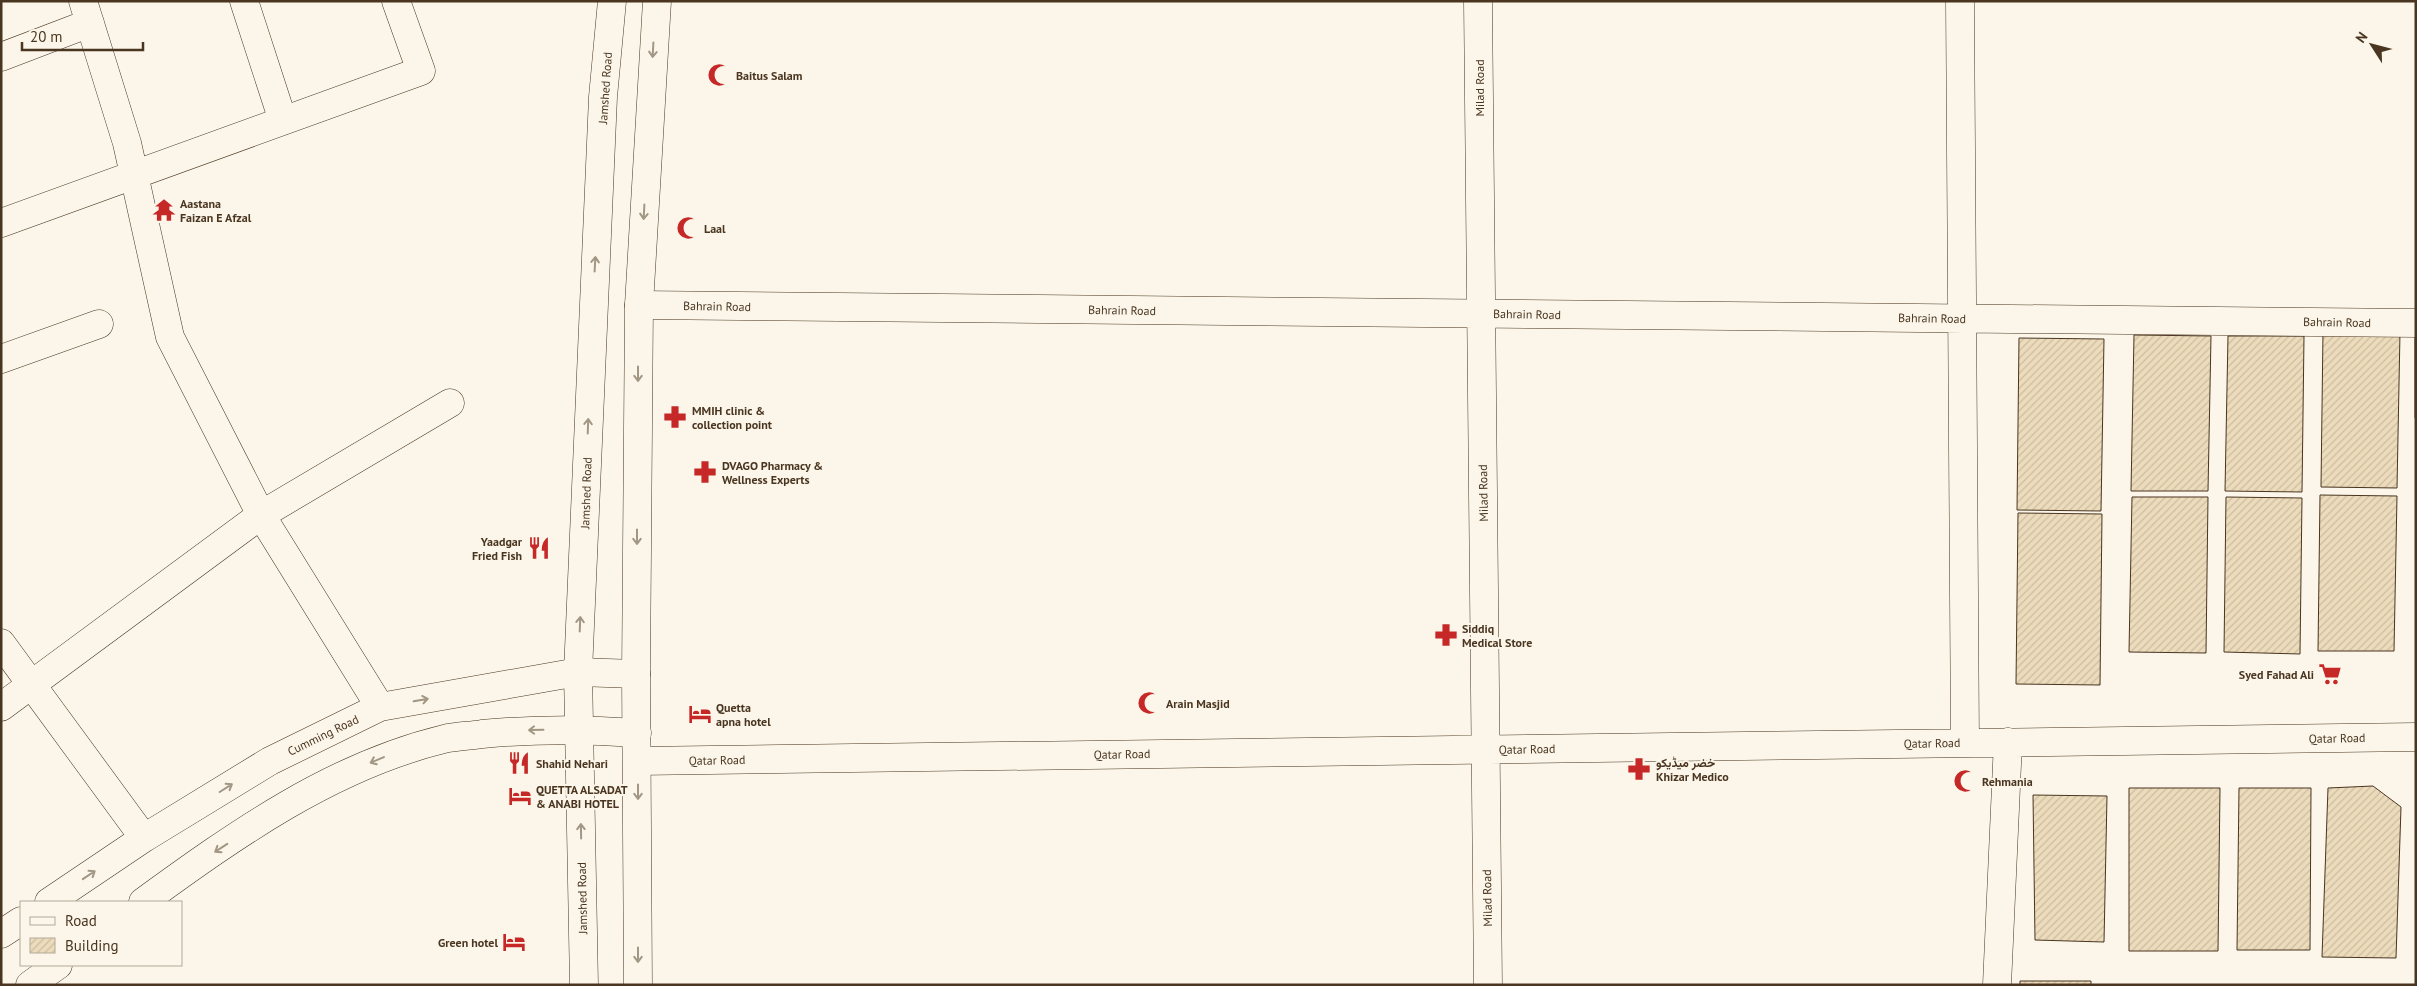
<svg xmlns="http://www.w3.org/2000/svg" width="2417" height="986" font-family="'PT Sans',Vazirmatn,sans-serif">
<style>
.building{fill:url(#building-hatch);stroke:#4a3520}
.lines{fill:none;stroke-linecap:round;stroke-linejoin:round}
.minor-casing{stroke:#4a3520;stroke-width:29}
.major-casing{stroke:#4a3520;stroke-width:29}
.minor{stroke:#fbf6e9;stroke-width:28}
.major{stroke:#fbf6e9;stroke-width:28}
.oneway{stroke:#a29684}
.labels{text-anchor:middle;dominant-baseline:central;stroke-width:4;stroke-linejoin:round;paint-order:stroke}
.poi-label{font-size:12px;font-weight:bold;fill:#4a3520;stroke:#fbf6e9;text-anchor:start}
.street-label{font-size:12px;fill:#4a3520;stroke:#fbf6e9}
</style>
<defs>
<pattern id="building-hatch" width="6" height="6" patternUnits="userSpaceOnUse" patternTransform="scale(1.25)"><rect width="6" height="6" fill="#ecdcbc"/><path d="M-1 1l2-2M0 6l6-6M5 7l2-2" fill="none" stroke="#ccbda1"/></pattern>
</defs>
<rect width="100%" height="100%" fill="#fbf6e9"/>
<path class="building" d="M 2323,331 L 2400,332 L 2397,488 L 2321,487 Z
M 2415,333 L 2416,333 L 2416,418 L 2415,418 Z
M 2134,335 L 2211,336 L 2208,491 L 2131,491 Z
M 2228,336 L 2304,336 L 2302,492 L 2225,491 Z
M 2019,338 L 2104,339 L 2101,511 L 2017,510 Z
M 2320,495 L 2397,496 L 2394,651 L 2318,651 Z
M 2132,497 L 2208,497 L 2206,653 L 2129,652 Z
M 2226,497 L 2302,498 L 2300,654 L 2224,652 Z
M 2018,513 L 2102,514 L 2100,685 L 2016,684 Z
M 2373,786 L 2401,807 L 2396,958 L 2322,957 L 2328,788 Z
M 2129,788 L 2220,788 L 2218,951 L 2129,951 Z
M 2239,788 L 2311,788 L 2310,950 L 2237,950 Z
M 2033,795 L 2107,796 L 2104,942 L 2035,940 Z
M 2020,981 L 2091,981 L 2091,985 L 2020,985 Z"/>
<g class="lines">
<defs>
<path id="minor" d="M 83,1 L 127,143 L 170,337 L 261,515 L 380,707
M 244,1 L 283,121
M 1478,1 L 1488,985
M 1960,1 L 1965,743
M 1,57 L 90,23
M 1,223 L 421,71 L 396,1
M 639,305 L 2416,323
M 1,359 L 99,324
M 1,643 L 144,838
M 1,707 L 261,515 L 450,403
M 638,761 L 2416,737
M 49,902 L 144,838 L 270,761 L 380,707 L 578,672 L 636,674
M 143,902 C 235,835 332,766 444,739 C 456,736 470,736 482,734 C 534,729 585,729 637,733
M 1,934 L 21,921
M 30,985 L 58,965
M 1997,985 L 2008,742"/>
<path id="major" d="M 584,985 L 578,672 L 603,97 L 612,1
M 638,985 L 636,674 L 639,305 L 657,1"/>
</defs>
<use href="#minor" class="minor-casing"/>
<use href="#major" class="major-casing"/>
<use href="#minor" class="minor"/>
<use href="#major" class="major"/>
</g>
<defs><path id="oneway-shaft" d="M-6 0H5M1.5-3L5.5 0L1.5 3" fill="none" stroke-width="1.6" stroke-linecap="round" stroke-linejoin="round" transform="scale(1.25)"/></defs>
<g class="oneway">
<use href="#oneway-shaft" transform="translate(653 50) rotate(93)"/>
<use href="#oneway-shaft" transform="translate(644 212) rotate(93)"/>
<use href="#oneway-shaft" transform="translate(595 264) rotate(-87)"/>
<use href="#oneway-shaft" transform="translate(638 374) rotate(90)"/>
<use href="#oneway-shaft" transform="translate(588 426) rotate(-88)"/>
<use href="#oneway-shaft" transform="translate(637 537) rotate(90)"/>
<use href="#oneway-shaft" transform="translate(580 624) rotate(-88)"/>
<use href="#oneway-shaft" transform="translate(421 700) rotate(-10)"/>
<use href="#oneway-shaft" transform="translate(536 730) rotate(179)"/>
<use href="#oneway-shaft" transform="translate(377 760) rotate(157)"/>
<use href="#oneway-shaft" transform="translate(226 788) rotate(-32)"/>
<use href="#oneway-shaft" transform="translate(638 792) rotate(90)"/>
<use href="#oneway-shaft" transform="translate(581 831) rotate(-91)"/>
<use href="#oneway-shaft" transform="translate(221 848) rotate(147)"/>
<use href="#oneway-shaft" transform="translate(89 875) rotate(-34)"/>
<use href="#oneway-shaft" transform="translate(638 955) rotate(90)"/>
</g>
<defs>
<symbol id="mosque-bare" viewBox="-9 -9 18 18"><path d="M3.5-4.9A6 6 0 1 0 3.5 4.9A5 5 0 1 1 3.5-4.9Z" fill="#c62828" stroke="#fbf6e9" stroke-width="2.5" paint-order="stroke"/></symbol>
<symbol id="temple-bare" viewBox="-9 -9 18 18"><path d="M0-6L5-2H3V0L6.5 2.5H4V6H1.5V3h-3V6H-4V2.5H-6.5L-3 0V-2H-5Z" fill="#c62828" stroke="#fbf6e9" stroke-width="2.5" paint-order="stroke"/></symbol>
<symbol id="pharmacy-bare" viewBox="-9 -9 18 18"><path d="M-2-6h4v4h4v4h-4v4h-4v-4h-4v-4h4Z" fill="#c62828" stroke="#fbf6e9" stroke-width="2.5" paint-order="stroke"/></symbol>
<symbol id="restaurant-bare" viewBox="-9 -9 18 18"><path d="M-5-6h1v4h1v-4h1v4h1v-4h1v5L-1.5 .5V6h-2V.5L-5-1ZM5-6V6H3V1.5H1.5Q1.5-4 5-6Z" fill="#c62828" stroke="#fbf6e9" stroke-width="2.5" paint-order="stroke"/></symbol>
<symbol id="supermarket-bare" viewBox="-9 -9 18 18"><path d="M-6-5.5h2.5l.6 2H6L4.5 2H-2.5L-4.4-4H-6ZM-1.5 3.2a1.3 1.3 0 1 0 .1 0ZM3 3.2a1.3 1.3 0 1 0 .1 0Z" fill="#c62828" stroke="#fbf6e9" stroke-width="2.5" paint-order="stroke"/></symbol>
<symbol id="hotel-bare" viewBox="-9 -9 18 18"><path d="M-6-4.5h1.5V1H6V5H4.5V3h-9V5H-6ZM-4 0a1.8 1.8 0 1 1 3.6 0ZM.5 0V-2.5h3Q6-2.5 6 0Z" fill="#c62828" stroke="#fbf6e9" stroke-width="2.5" paint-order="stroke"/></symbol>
</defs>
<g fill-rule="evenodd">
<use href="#mosque-bare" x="703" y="59" width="32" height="32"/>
<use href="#temple-bare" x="148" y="194" width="32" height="32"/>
<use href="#mosque-bare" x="672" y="212" width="32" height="32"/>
<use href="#pharmacy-bare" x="659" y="401" width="32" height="32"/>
<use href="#pharmacy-bare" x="689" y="456" width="32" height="32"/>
<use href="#restaurant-bare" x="523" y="532" width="32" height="32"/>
<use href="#pharmacy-bare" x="1430" y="619" width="32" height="32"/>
<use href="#supermarket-bare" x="2314" y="658" width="32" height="32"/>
<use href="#mosque-bare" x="1133" y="687" width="32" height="32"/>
<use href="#hotel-bare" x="684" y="698" width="32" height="32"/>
<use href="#restaurant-bare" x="503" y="747" width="32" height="32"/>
<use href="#pharmacy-bare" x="1623" y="753" width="32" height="32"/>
<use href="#mosque-bare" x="1949" y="765" width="32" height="32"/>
<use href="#hotel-bare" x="504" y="780" width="32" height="32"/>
<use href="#hotel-bare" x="498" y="926" width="32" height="32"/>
</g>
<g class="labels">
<g class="poi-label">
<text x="736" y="75">Baitus Salam</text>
<text x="180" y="203">Aastana<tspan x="180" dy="14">Faizan E Afzal</tspan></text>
<text x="704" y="228">Laal</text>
<text x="692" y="410">MMIH clinic &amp;<tspan x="692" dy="14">collection point</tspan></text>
<text x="722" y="465">DVAGO Pharmacy &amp;<tspan x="722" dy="14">Wellness Experts</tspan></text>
<text x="522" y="541" text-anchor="end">Yaadgar<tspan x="522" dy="14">Fried Fish</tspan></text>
<text x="1462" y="628">Siddiq<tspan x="1462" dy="14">Medical Store</tspan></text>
<text x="2314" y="674" text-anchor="end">Syed Fahad Ali</text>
<text x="1166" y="703">Arain Masjid</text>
<text x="716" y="707">Quetta<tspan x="716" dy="14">apna hotel</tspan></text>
<text x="1656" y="762">خضر میڈیکو<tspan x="1656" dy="14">Khizar Medico</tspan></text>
<text x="536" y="763">Shahid Nehari</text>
<text x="1982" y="781">Rehmania</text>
<text x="536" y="789">QUETTA ALSADAT<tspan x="536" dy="14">&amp; ANABI HOTEL</tspan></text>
<text x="498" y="942" text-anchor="end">Green hotel</text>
</g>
<g class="street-label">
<text transform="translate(605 88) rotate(-86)">Jamshed Road</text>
<text transform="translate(1479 88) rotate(-90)">Milad Road</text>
<text transform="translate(717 306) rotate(1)">Bahrain Road</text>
<text transform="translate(1122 310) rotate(1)">Bahrain Road</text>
<text transform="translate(1527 314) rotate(1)">Bahrain Road</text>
<text transform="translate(1932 318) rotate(1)">Bahrain Road</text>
<text transform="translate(2337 322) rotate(1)">Bahrain Road</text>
<text transform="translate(586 493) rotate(-88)">Jamshed Road</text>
<text transform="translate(1483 493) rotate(-91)">Milad Road</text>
<text transform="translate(323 735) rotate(-26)">Cumming Road</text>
<text transform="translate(2337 738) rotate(-1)">Qatar Road</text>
<text transform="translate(1932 743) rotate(-1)">Qatar Road</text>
<text transform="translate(1527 749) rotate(-1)">Qatar Road</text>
<text transform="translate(1122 754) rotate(-1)">Qatar Road</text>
<text transform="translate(717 760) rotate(-1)">Qatar Road</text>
<text transform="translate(582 898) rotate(-91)">Jamshed Road</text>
<text transform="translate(1487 898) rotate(-91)">Milad Road</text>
</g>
</g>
<rect width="2417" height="986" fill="none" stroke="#4a3520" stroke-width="5"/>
<rect x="20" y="901" width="162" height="65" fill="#fbf6e9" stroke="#b4a999"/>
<rect x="30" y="917" width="25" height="8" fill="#fbf6e9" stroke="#b4a999"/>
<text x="65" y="926" font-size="15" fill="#4a3520">Road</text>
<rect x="30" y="938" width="25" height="15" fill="url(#building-hatch)" stroke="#b4a999"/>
<text x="65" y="951" font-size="15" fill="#4a3520">Building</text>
<g transform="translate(2372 45) rotate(306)" stroke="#fbf6e9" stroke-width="4" paint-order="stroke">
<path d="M0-4L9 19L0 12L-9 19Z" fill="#4a3520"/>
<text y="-8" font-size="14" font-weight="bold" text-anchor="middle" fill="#4a3520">N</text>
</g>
<path d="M22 42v8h121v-8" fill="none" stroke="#4a3520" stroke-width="2.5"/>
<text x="30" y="42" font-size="15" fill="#4a3520" stroke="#fbf6e9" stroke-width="4" paint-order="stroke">20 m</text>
</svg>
